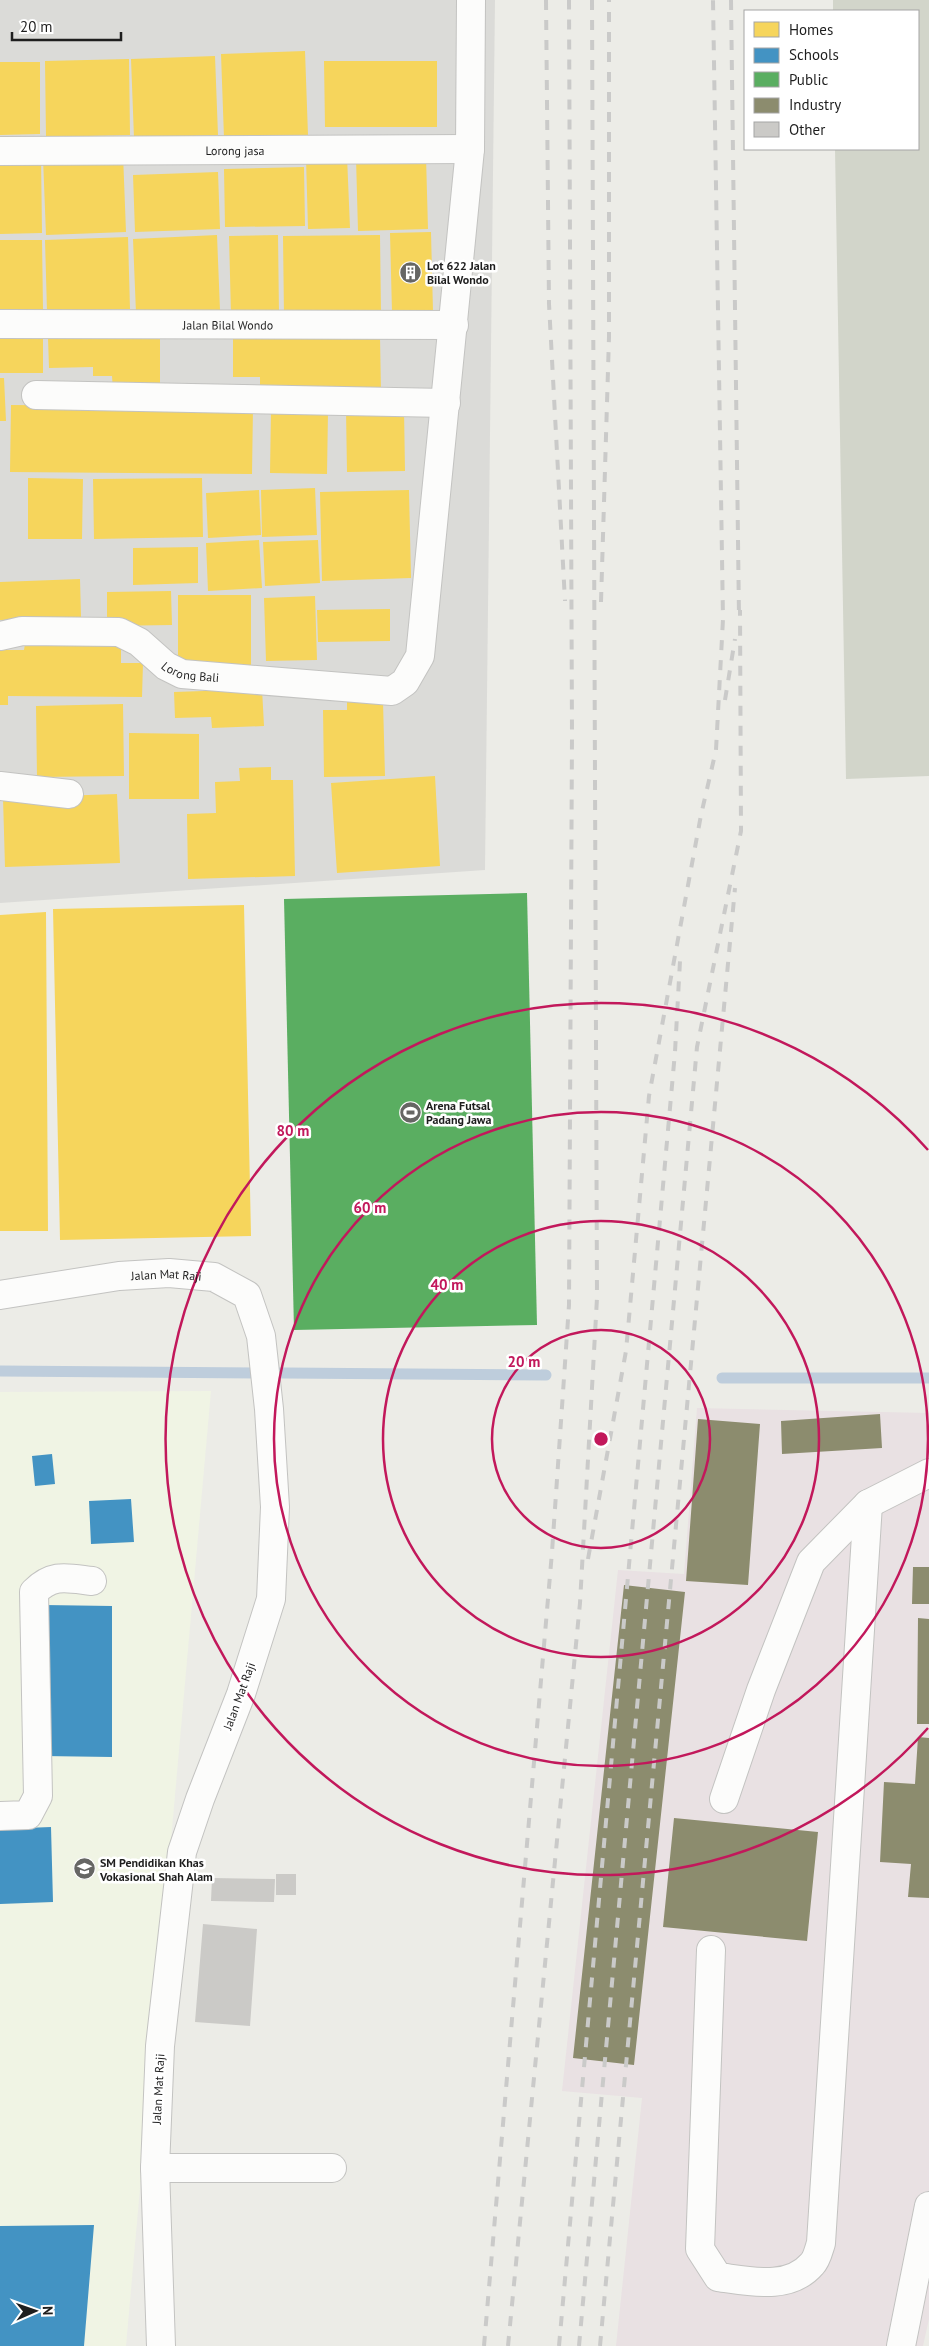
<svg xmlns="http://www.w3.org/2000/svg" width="929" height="2346" font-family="'PT Sans',sans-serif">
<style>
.residential{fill:#dbdbd8}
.industrial{fill:#e9e1e3}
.education{fill:#f0f4e4}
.construction{fill:#d2d5ca}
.homes{fill:#f6d55c}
.schools{fill:#4393c3}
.public{fill:#5aae61}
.industry{fill:#8c8c6e}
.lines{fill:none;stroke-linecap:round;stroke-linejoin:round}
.stream{stroke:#becddc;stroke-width:11}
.building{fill:#cbcac7}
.minor-casing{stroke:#c3c3c1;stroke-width:30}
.minor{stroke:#fcfcfb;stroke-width:28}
.rail{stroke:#cacac9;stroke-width:4;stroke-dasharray:10 10;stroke-linecap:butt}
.ring{fill:none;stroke:#c2185b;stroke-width:2.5}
.labels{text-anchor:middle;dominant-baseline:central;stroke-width:5;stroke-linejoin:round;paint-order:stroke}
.street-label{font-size:12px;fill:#1e1e1e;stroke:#fff}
.poi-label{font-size:12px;font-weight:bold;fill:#1e1e1e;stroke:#fff;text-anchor:start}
.centre{fill:#c2185b;stroke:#fff;stroke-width:2.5}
.ring-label{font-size:15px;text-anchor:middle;font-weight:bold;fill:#c2185b;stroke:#fff;stroke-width:5;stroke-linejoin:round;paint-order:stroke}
</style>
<rect width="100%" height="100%" fill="#ecece7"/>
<path class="residential" d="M 0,0 L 495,0 L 485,870 L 0,903 Z"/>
<path class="industrial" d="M 697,1408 L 929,1413 L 929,2319 L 923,2346 L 616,2346 L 642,2098 L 562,2091 L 618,1570 L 684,1574 Z"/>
<path class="education" d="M 211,1391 L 126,2346 L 0,2346 L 0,1392 Z"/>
<path class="construction" d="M 833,0 L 929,0 L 929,776 L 846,779 L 835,149 L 918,149 L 918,11 L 833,11 Z"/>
<path class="homes" d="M 305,51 L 308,135 L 224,138 L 221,54 Z
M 215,56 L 218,135 L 134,138 L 131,59 Z
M 129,59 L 130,135 L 46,137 L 45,61 Z
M 324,61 L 437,61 L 437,127 L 325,127 Z
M 0,62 L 40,62 L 40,134 L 0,135 Z
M 123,154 L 126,232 L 46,235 L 43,158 Z
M 0,155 L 41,155 L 42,233 L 0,234 Z
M 347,156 L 350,228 L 308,229 L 306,158 Z
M 426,157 L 428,229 L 358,231 L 356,158 Z
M 304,167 L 305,226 L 225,227 L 224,169 Z
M 218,172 L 220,229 L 135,232 L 133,175 Z
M 431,232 L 433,311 L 392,312 L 390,233 Z
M 217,235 L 220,310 L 136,313 L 133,239 Z
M 278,235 L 279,314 L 231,315 L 229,236 Z
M 380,235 L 381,316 L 284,317 L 283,236 Z
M 128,237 L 130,309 L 47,311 L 45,240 Z
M 0,240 L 42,240 L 43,310 L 0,311 Z
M 0,336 L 43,336 L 43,373 L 0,373 Z
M 160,336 L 160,389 L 113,390 L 112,376 L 93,376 L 93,367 L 49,368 L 48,338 Z
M 380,337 L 381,393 L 260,394 L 260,377 L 233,377 L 233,339 Z
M 0,378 L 4,378 L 6,421 L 0,421 Z
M 11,405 L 253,407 L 252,474 L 10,472 Z
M 404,409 L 405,471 L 347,472 L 346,410 Z
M 271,411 L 328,412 L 327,474 L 270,473 Z
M 28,478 L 83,479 L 82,539 L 28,539 Z
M 202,478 L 203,537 L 94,539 L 93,479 Z
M 315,488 L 317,535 L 262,537 L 261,490 Z
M 259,490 L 261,535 L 208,538 L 206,493 Z
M 409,490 L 411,578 L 322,581 L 320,492 Z
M 259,540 L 262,588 L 208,591 L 206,543 Z
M 318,540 L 320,583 L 265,586 L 263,542 Z
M 198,547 L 198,583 L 133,585 L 133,548 Z
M 80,579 L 81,617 L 0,620 L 0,582 Z
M 171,591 L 172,625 L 107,626 L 107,592 Z
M 178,595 L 251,595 L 251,666 L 178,666 Z
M 315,596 L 317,660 L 266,661 L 264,598 Z
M 390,609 L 390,641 L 318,642 L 317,610 Z
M 25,644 L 121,645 L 121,663 L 143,663 L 142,697 L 8,696 L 8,705 L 0,705 L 0,650 L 24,650 Z
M 262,689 L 264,726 L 212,728 L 211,717 L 175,718 L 174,692 Z
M 347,701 L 383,701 L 385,776 L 324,777 L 323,710 L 347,710 Z
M 123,704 L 124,776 L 37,777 L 36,706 Z
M 129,733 L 199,734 L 199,799 L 129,799 Z
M 271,767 L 271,780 L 293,780 L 295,876 L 188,879 L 187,814 L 216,813 L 215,782 L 240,781 L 239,768 Z
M 435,776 L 440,866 L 337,873 L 331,783 Z
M 117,794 L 120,863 L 5,867 L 3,798 Z
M 244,905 L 251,1236 L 60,1240 L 53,909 Z
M 46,912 L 48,1231 L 0,1231 L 0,915 Z"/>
<path class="schools" d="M 52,1454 L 55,1484 L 35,1486 L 32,1456 Z
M 131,1499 L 134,1542 L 91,1544 L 89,1501 Z
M 44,1605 L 112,1606 L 112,1757 L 43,1756 Z
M 51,1827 L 53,1902 L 0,1904 L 0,1829 Z
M 94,2225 L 84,2346 L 0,2346 L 0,2226 Z"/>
<path class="public" d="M 527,893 L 537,1325 L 294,1330 L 284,899 Z"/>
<path class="industry" d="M 880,1414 L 882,1448 L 782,1454 L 781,1421 Z
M 698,1419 L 760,1424 L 748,1585 L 686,1581 Z
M 913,1567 L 929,1567 L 929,1604 L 912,1604 Z
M 624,1585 L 685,1592 L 634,2065 L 573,2058 Z
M 918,1618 L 929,1619 L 929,1724 L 917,1724 Z
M 918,1737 L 929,1738 L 929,1898 L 908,1897 L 911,1864 L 880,1862 L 884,1782 L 915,1784 Z
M 674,1818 L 818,1832 L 807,1941 L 663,1927 Z"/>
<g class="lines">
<path class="stream" d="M 0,1371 L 546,1375
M 722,1378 L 929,1378"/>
</g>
<path class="building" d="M 276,1874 L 296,1874 L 296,1895 L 276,1895 Z
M 212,1878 L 275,1879 L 274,1902 L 211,1901 Z
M 203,1924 L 257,1929 L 250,2026 L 195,2022 Z"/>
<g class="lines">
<defs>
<g id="minor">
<path id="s1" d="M 0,151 L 470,149"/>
<path id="s2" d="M 0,324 L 454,325"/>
<path d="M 36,395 L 446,403"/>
<path id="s3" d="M 0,636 L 22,631 L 119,632 L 139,642 L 166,666 L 182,674 L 392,691 L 405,682 L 420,656 L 470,149 L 471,0"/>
<path d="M 0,786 L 69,794"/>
<path id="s4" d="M 0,1295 L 119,1276 L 169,1273 L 214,1277 L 247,1295 L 261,1336 L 269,1409 L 275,1507 L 271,1599 L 241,1694 L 200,1799 L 182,1852 L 160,2046 L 155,2168 L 161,2346"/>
<path d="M 724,1799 L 761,1690 L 811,1562 L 868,1504 L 929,1473"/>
<path d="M 0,1816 L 28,1815 L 38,1796 L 34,1592 C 53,1573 67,1578 92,1581"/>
<path d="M 711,1950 L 700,2249 L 718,2277 C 749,2281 789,2291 812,2264 C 817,2259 819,2249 821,2243 L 868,1504"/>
<path d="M 155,2168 L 332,2168"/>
<path d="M 901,2346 L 929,2206"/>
</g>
</defs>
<use href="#minor" class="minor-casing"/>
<use href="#minor" class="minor"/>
<path class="rail" d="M 546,0 L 549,304 L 565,601
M 731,0 L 739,617
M 601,602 L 609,337 L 609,0
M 725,700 L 735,639
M 588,1559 L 626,1351 L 649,1096 L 701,815 L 716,750 L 723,619 L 713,0
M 484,2346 L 552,1552 L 569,1305 L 572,735 L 569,0
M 508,2346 L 580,1603 L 597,1298 L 592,0
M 559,2346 L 675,1052 L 680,961
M 579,2346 L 697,1047 L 741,831 L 740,610
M 600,2346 L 735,888"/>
</g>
<g class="ring">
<circle cx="601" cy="1439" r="109"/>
<circle cx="601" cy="1439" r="218"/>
<circle cx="601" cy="1439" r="327"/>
<path d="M928 1728A436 436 0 1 1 928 1150"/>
</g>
<defs>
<symbol id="building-disc" viewBox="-11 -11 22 22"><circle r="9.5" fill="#666664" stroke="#fff"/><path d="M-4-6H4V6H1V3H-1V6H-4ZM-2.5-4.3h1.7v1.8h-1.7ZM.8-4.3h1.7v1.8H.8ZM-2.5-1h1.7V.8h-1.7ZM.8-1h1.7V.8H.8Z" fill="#fff"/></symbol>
<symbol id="stadium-disc" viewBox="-11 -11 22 22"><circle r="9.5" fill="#666664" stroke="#fff"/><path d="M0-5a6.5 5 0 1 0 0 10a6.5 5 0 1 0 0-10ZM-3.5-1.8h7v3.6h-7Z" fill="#fff"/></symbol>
<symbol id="school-disc" viewBox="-11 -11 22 22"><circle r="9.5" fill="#666664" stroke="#fff"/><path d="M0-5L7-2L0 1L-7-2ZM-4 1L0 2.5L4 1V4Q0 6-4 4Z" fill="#fff"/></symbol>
</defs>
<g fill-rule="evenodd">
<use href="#building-disc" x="398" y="260" width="25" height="25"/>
<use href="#stadium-disc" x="398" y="1100" width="25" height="25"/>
<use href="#school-disc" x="72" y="1856" width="25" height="25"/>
</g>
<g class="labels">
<g class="street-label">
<text stroke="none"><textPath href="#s1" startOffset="235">Lorong jasa</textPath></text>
<text stroke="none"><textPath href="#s2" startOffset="228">Jalan Bilal Wondo</textPath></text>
<text stroke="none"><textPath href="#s3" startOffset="204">Lorong Bali</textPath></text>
<text stroke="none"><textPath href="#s4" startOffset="168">Jalan Mat Raji</textPath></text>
<text transform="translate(239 1696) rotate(-70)">Jalan Mat Raji</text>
<text transform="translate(158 2089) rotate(-87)">Jalan Mat Raji</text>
</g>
<g class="poi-label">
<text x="427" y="265">Lot 622 Jalan<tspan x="427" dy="14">Bilal Wondo</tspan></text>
<text x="426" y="1105">Arena Futsal<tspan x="426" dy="14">Padang Jawa</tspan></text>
<text x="100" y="1862">SM Pendidikan Khas<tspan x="100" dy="14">Vokasional Shah Alam</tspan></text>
</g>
</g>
<circle cx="601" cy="1439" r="8" class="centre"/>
<g class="ring-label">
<text x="293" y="1136">80 m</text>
<text x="370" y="1213">60 m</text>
<text x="447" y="1290">40 m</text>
<text x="524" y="1367">20 m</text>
</g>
<rect x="744" y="10" width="175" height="140" fill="#ffffff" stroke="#a5a5a5"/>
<rect x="754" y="22" width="25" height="15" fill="#f6d55c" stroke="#a5a5a5"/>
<text x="789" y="35" font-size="15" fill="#1e1e1e">Homes</text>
<rect x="754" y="48" width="25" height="15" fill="#4393c3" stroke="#a5a5a5"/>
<text x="789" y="60" font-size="15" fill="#1e1e1e">Schools</text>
<rect x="754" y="72" width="25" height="15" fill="#5aae61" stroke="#a5a5a5"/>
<text x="789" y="85" font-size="15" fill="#1e1e1e">Public</text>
<rect x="754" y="98" width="25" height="15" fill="#8c8c6e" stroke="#a5a5a5"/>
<text x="789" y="110" font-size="15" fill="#1e1e1e">Industry</text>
<rect x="754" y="122" width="25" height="15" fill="#cbcac7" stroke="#a5a5a5"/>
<text x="789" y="135" font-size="15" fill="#1e1e1e">Other</text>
<g transform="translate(35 2311) rotate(88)" stroke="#ffffff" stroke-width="4" paint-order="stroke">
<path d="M0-4L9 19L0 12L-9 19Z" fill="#1e1e1e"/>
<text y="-8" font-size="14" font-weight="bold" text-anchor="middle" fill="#1e1e1e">N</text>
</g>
<path d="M12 32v8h109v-8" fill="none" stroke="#1e1e1e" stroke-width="2.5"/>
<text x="20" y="32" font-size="15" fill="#1e1e1e" stroke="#ffffff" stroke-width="4" paint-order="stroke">20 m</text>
</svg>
